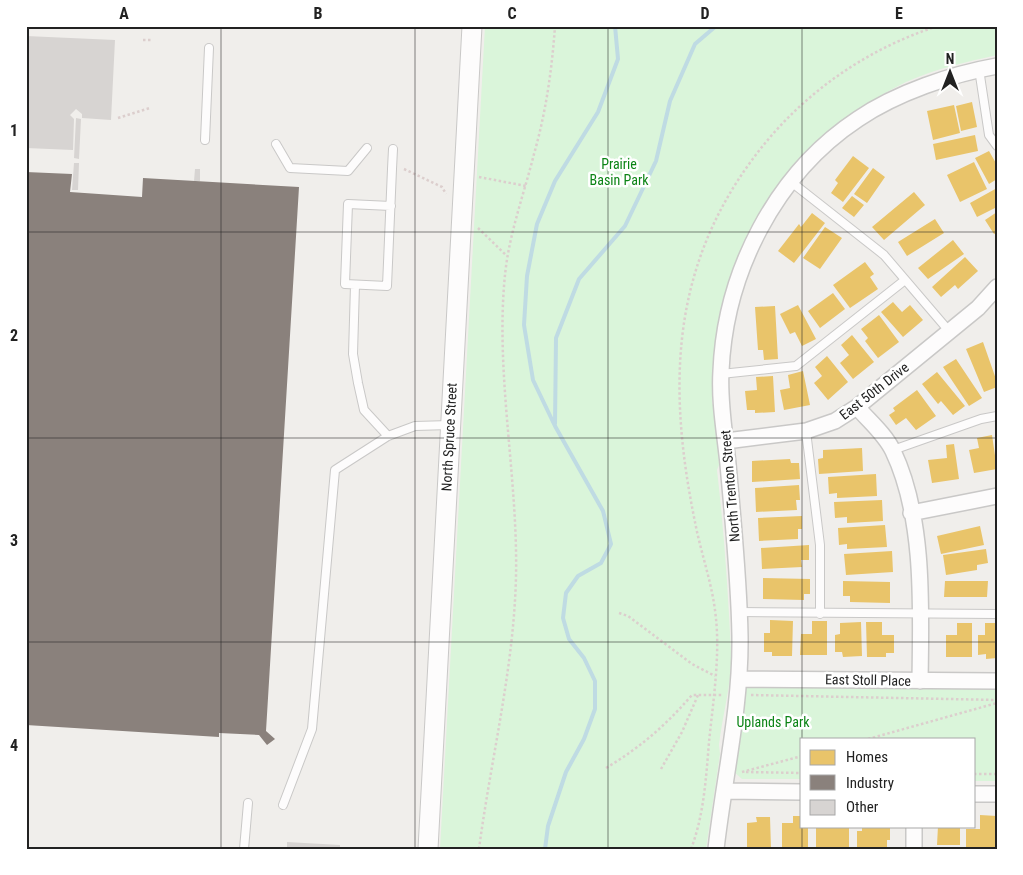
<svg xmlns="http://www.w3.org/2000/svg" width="1023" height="875" font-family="'Roboto Condensed',sans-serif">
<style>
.park{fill:#daf5da}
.homes{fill:#e9c46a}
.industry{fill:#8a817c}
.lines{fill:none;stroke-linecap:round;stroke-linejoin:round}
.stream{stroke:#bfdbe3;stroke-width:4}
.building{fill:#d7d4d2}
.service-casing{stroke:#c9c8c7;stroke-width:10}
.minor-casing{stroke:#c9c8c7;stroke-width:18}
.tertiary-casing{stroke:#c9c8c7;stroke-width:21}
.path{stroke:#dccecd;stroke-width:2.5;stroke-dasharray:2.5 2.5;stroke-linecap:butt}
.service{stroke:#fdfcfc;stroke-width:8}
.minor{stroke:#fdfcfc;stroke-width:15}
.tertiary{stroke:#fdfcfc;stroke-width:19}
.grid{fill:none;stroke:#222;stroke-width:1;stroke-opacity:0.55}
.labels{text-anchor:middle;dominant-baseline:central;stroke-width:5;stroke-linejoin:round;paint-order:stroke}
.park-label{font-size:14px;fill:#0c8416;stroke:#fff}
.street-label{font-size:14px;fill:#222;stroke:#fff}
.neatline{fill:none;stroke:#222;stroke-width:2}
.grid-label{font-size:16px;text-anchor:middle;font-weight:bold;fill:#222}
</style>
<rect width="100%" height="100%" fill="#f0eeeb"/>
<path class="park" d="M 485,26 L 997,26 L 997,55 C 966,62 935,69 906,82 C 777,146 711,260 712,403 L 715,408 L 719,465 L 717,470 C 724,530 728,591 731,651 C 733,679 722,717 719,745 L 720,754 L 706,849 L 440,849 Z
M 745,686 L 997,687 L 997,781 L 974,781 L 974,739 L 802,739 L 802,779 L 742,779 L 733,771 Z"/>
<path class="homes" d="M 972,102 L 977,127 L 961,131 L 956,106 Z
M 954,105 L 960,133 L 933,140 L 927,111 Z
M 975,135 L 978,151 L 936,160 L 933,144 Z
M 989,151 L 997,165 L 997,179 L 989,184 L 975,158 Z
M 853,156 L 869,168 L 843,202 L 831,193 L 838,183 L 835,180 Z
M 974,162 L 987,189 L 960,202 L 947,175 Z
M 873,168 L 885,177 L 867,203 L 854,194 Z
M 997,188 L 997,207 L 977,217 L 970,203 Z
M 914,192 L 925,205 L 884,240 L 872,227 Z
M 852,196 L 864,205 L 854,217 L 842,208 Z
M 997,212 L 997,233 L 994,234 L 985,220 Z
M 812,213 L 825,223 L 794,263 L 778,251 L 799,224 L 801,227 Z
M 935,219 L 944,233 L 907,256 L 898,242 Z
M 825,227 L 842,238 L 820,269 L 803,258 Z
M 953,240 L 964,254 L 928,279 L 918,268 Z
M 965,257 L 978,271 L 958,289 L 955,285 L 941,297 L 932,287 Z
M 865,262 L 874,274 L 870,277 L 878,289 L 850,308 L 833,285 Z
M 833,293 L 845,309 L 820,328 L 808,311 Z
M 893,302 L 902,312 L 910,305 L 923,320 L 903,337 L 881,312 Z
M 798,305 L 816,339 L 802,346 L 795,332 L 790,334 L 780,314 Z
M 775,306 L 778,359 L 764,360 L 763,350 L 758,350 L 755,307 Z
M 879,315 L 899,342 L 878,358 L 865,341 L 868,338 L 861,329 Z
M 852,335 L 874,362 L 853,379 L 840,363 L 849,355 L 841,345 Z
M 983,342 L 997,382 L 997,387 L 984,392 L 966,349 Z
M 827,356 L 848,382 L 828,400 L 814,383 L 822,376 L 815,367 Z
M 956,359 L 982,398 L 969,406 L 943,367 Z
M 803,371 L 810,405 L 784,410 L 780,390 L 790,388 L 788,375 Z
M 937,372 L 965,406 L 953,415 L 941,401 L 938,404 L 922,384 Z
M 773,376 L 775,412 L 755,413 L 755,410 L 747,410 L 745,391 L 757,390 L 756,377 Z
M 917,390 L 936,416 L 916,430 L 906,418 L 896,425 L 889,415 L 895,411 L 893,408 Z
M 992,435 L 997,469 L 974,473 L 969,450 L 979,448 L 977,438 Z
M 954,444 L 959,479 L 932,483 L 928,460 L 947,458 L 946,445 Z
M 862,448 L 863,471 L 819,474 L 818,459 L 823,458 L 823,450 Z
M 790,459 L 791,463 L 799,463 L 800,479 L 752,482 L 752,461 Z
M 876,474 L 877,496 L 837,498 L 837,493 L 829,494 L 828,477 Z
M 799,485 L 800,500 L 796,500 L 797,510 L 756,512 L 755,488 Z
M 882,500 L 883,521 L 847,523 L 847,517 L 835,518 L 834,502 Z
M 802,516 L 802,529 L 798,529 L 798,539 L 759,541 L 758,518 Z
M 885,525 L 887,547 L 847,549 L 847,544 L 839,545 L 838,528 Z
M 980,526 L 984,545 L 941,554 L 937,536 Z
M 809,545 L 809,560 L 801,560 L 802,567 L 762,569 L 761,548 Z
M 986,549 L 988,563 L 977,565 L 977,570 L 946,575 L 943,555 Z
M 892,551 L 893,572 L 846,575 L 844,554 Z
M 763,578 L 810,579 L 810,594 L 804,594 L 804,600 L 763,599 Z
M 843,581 L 890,582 L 890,603 L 850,602 L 850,596 L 843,596 Z
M 945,581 L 988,581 L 987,597 L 944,597 Z
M 770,620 L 793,621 L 792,656 L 772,656 L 772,652 L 764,652 L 764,633 L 770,633 Z
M 812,621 L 827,621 L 827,655 L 800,655 L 801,634 L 812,634 Z
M 861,622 L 862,656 L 843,657 L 842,652 L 835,652 L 835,635 L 840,634 L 840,623 Z
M 866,622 L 882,622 L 882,635 L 894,635 L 894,653 L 886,653 L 886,657 L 867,657 Z
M 957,623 L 972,623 L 972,657 L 946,657 L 946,635 L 957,635 Z
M 985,623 L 997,623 L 997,658 L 986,659 L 986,654 L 978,655 L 978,635 L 985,635 Z
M 980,815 L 997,816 L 997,849 L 966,849 L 966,829 L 980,829 Z
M 793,816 L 802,816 L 802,826 L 808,826 L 808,849 L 782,849 L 782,823 L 793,823 Z
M 756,817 L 770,817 L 771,849 L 747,847 L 747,823 L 757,822 Z
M 822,826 L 849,826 L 849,849 L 816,849 L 816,828 Z
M 862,826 L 890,827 L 890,840 L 887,840 L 887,849 L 857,849 L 857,831 L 862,831 Z
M 938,826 L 960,826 L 960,845 L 937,845 Z"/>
<path class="industry" d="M 26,172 L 72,174 L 70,192 L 142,197 L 143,178 L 299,187 L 266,731 L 275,739 L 267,745 L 259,735 L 219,733 L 219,737 L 26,725 Z"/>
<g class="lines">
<path class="stream" d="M 555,424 L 556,338 L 579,279 L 625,226 L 656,161 L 670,101 L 695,44 L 716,26
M 545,849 L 548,826 L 566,772 L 584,739 L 595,709 L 595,681 L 584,658 L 569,639 L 563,618 L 566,593 L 578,576 L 601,563 L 611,544 L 603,511 L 555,426 L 533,380 L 524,325 L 527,276 L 537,224 L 555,181 L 598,112 L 618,59 L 615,26"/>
</g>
<path class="building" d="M 26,36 L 115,40 L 111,120 L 82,118 L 82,114 L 76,109 L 70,115 L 74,119 L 73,150 L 26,148 Z
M 76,118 L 81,119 L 79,159 L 74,158 Z
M 74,163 L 79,163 L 78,190 L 72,190 Z
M 195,169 L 200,169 L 200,181 L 194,181 Z
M 287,842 L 340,845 L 340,849 L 287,849 Z"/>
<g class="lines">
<defs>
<path id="service" d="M 979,69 L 989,135 L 997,146
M 205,140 L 209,48
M 276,144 L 290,168 L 348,171 L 367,148
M 790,181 L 884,255 L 949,331
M 391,206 L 348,204 L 345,284 L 387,286 L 392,169 L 393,149
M 355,285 L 353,354 L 358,383 L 364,410 L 388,436
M 721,374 L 796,366 L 905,280
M 806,431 L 820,545 L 820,614
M 893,450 L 981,419 L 997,416
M 739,612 L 997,614
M 283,805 L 312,729 L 335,470 L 388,436 L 415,426 L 450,425
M 244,849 L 248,803"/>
<path id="minor" d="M 857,407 C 869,421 885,434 893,451 C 925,518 921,609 920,681
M 726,441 L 806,431 L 835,421 L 857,407 L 978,308 L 997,287
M 911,513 L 997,496
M 739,679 L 997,681
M 724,791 L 802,792
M 974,794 L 997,794
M 716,849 C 724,778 741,708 740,636 C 739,578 733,521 728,464 C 725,434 719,402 721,371 C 725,273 775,174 858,119 C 896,93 952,74 997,66
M 914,849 L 914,826"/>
<path id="tertiary" d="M 428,849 L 472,26"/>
</defs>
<use href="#service" class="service-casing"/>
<use href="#minor" class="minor-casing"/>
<use href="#tertiary" class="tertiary-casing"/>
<path class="path" d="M 143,40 L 153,40
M 118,118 L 150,108
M 404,169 L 442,187 L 446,194
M 479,177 L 526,186
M 478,228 L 507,256
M 619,613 L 628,616 L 692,664 L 715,676
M 751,695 L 997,700
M 868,739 L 997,703
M 606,768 C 641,747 665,726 692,695 L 723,695
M 661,769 L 682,732 L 698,695
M 742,772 L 802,756
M 746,772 L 802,773
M 974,774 L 997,774
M 479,849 C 491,758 514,668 516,576 C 518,477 495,373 505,275 C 509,234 524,194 534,154 C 546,112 552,69 555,26
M 691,849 C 704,815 706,778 709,742 C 713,703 720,657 716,619 C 713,585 701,554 695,522 C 668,390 670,271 752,160 C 798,97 863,50 938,26"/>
<use href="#service" class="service"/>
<use href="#minor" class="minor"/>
<use href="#tertiary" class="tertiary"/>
</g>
<path class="grid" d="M 221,26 L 221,849M 415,26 L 415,849M 608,26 L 608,849M 802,26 L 802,739M 26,232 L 997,232M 26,438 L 997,438M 26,642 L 997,642M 802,826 L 802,849"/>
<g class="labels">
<g class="park-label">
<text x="619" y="164">Prairie<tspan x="619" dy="16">Basin Park</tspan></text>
<text x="773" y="722">Uplands Park</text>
</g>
<g class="street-label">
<text transform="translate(874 391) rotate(-38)">East 50th Drive</text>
<text transform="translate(449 437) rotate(-87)">North Spruce Street</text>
<text transform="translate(730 486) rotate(-95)">North Trenton Street</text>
<text transform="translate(868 680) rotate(1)">East Stoll Place</text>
</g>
</g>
<rect width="1023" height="875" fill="none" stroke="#ffffff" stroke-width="55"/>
<rect x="800" y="738" width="175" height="90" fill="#ffffff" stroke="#a7a7a7"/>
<rect x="810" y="750" width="25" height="15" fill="#e9c46a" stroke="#a7a7a7"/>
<text x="846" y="762" font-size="15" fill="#222222">Homes</text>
<rect x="810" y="775" width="25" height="15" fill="#8a817c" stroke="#a7a7a7"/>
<text x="846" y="788" font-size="15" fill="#222222">Industry</text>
<rect x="810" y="800" width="25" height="15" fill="#d7d4d2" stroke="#a7a7a7"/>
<text x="846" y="812" font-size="15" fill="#222222">Other</text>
<g transform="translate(950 72)" stroke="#ffffff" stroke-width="4" paint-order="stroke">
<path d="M0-4L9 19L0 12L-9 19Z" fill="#222222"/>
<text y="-8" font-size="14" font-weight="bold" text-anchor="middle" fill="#222222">N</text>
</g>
<rect x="28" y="28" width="968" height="820" class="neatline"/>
<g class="grid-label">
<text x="124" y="19">A</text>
<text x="318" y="19">B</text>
<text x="512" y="19">C</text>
<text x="705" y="19">D</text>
<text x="899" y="19">E</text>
<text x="14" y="136">1</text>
<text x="14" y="341">2</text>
<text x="14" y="546">3</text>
<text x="14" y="751">4</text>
</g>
</svg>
